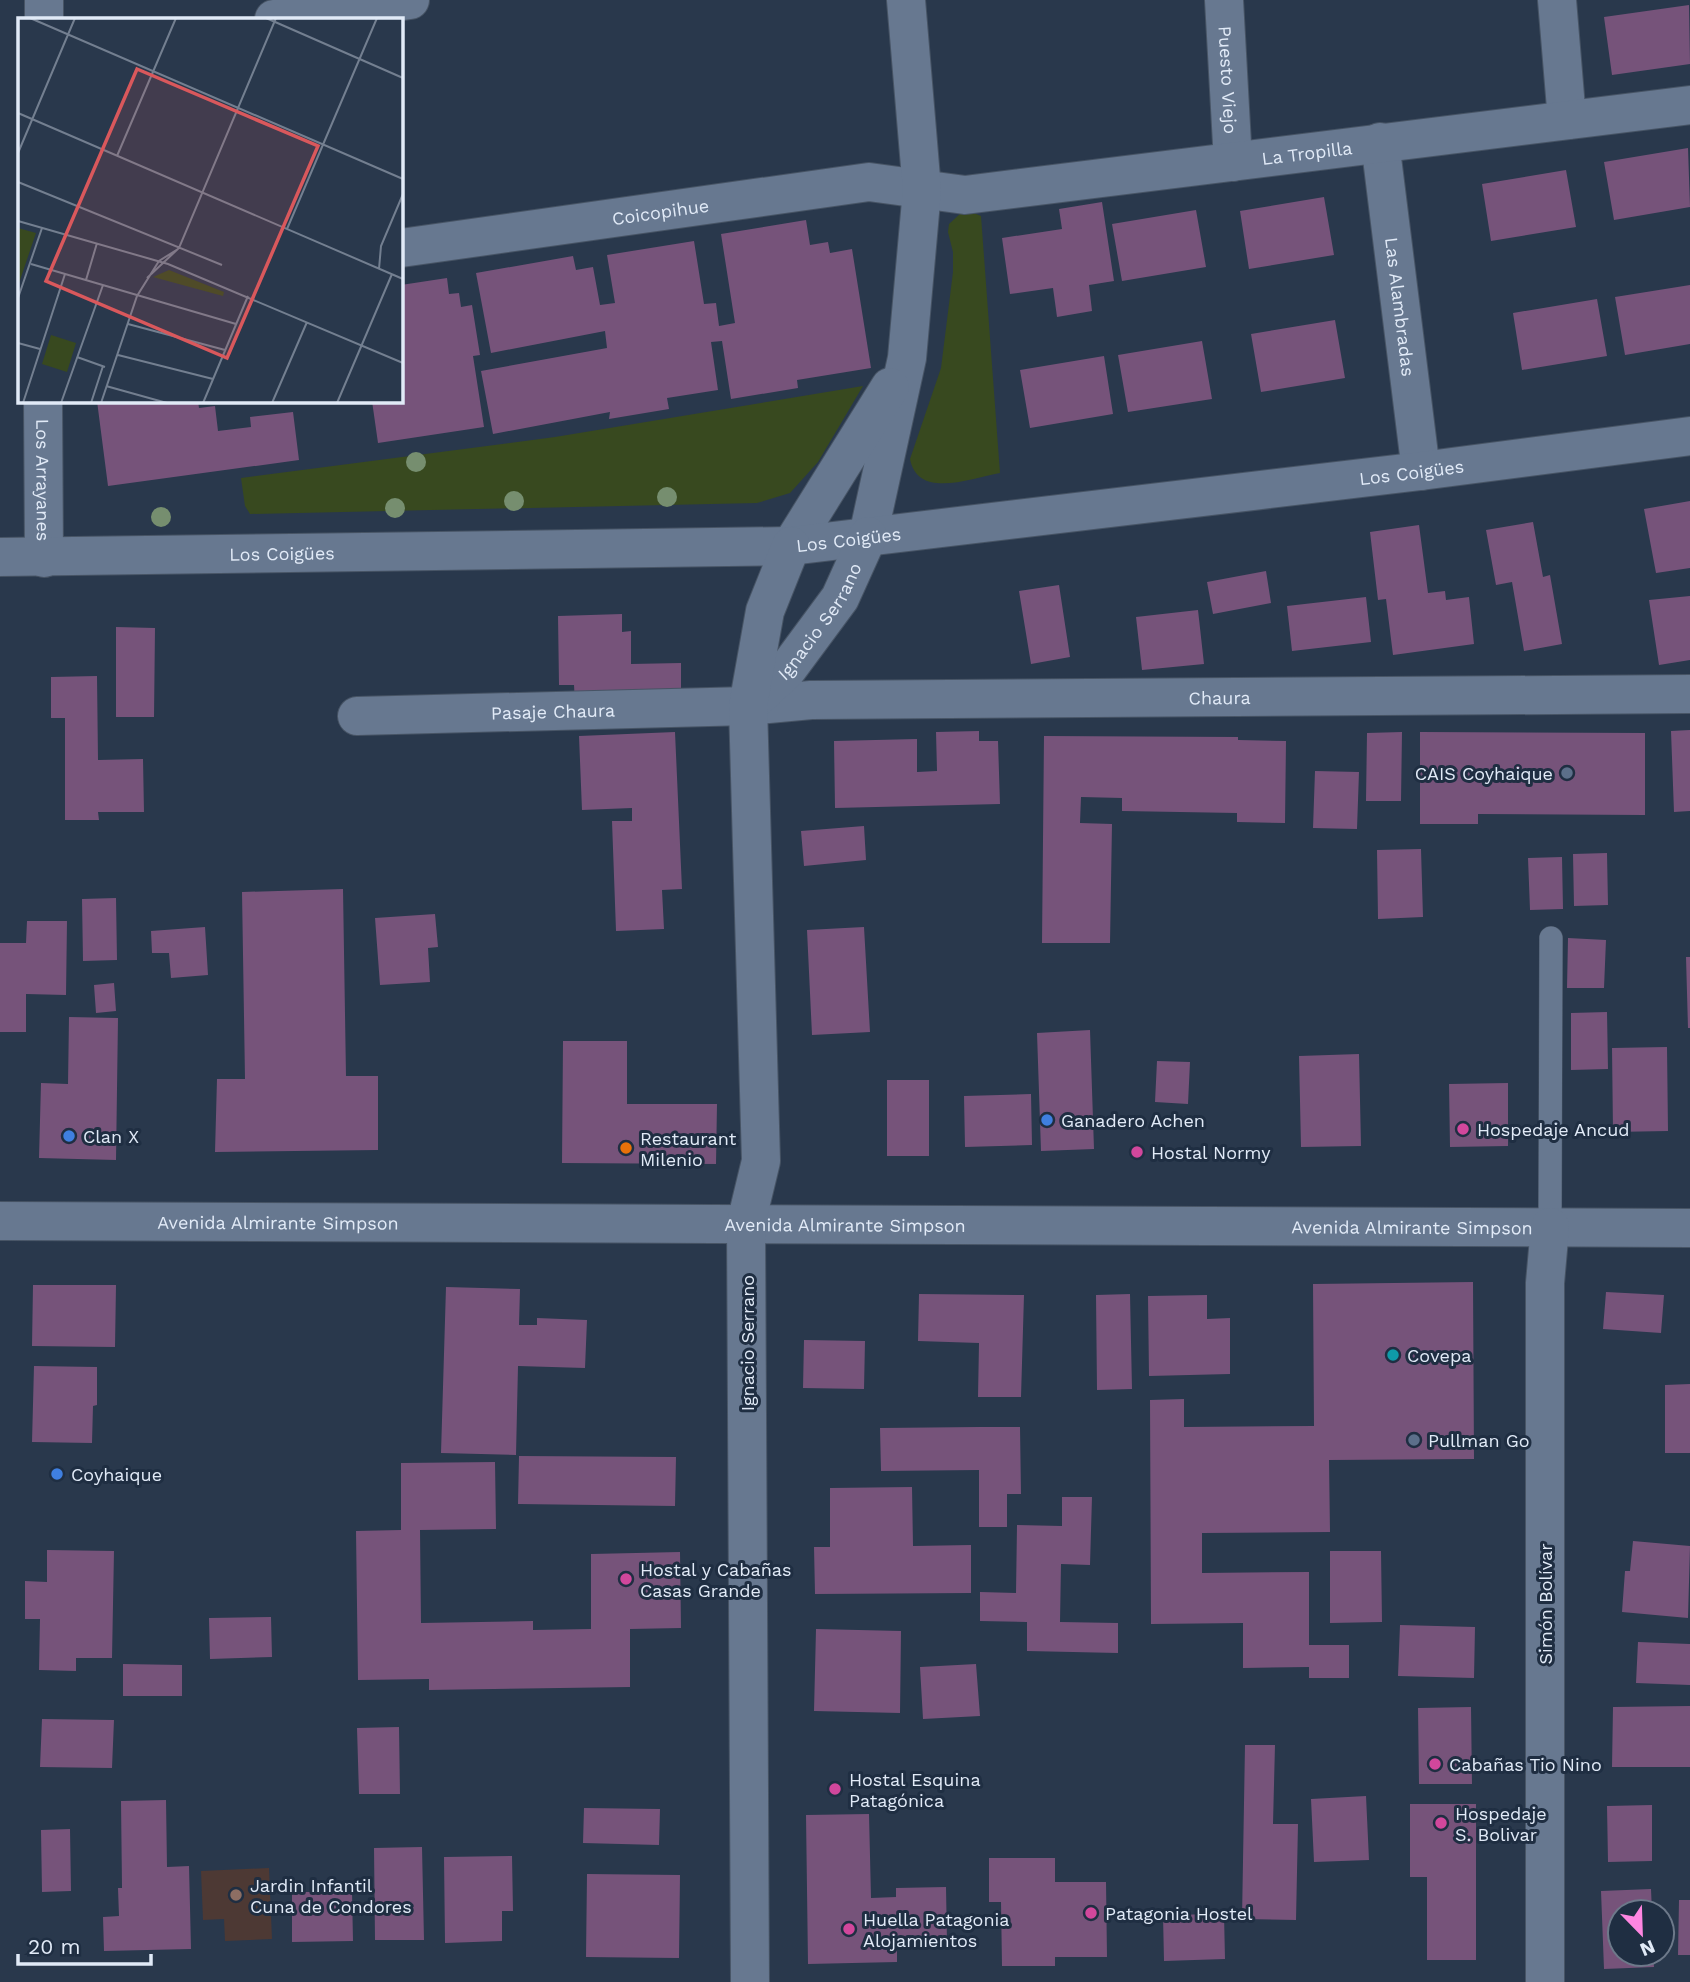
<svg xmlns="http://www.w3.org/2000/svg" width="1690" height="1982" font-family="'Work Sans',sans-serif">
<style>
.education{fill:#4d3934}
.green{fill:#38491f}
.building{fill:#76537a}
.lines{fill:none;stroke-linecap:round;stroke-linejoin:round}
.lane-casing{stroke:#475465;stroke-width:24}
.street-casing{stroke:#475465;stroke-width:40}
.secondary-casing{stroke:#475465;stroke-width:40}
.lane{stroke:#677890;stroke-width:23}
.street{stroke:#677890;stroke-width:38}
.secondary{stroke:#677890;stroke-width:38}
.tree{fill:#768e6f}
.service-dot{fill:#5c6f8a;stroke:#1f2e42;stroke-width:2.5}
.shop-dot{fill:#3f7fe0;stroke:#1f2e42;stroke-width:2.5}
.hotel-dot{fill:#d1479c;stroke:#1f2e42;stroke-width:2.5}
.food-dot{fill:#e8710a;stroke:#1f2e42;stroke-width:2.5}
.culture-dot{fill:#0f9aa8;stroke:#1f2e42;stroke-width:2.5}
.education-dot{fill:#8d6e63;stroke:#1f2e42;stroke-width:2.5}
.labels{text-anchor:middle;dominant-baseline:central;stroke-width:6;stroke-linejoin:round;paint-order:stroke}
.street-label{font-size:18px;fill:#e1eaf7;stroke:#1f2e42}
.poi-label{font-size:18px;fill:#e1eaf7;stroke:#1f2e42;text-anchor:start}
.inset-road{fill:none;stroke:#737f90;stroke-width:2}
.view{fill:#d9585c;fill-opacity:0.15;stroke:#d9585c;stroke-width:3.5}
.inset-edge{fill:none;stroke:#e1eaf7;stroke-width:3.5}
</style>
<rect width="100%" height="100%" fill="#29384c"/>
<path class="education" d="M 269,1868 L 272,1939 L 225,1941 L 224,1919 L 203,1920 L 201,1871 Z"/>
<path class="green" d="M 971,212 L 981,216 L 1000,473 C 971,478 918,500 910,459 L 941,368 L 953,272 L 953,252 L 948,232 L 949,224 L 961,213 Z
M 863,386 L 818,462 L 790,493 L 757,503 L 250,514 L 245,506 L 241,478 L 555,437 Z"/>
<path class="building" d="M 1689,5 L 1690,64 L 1612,75 L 1604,17 Z
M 1688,148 L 1690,207 L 1614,220 L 1604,162 Z
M 1566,170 L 1576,227 L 1491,241 L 1482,184 Z
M 1324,197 L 1334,255 L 1249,269 L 1240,211 Z
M 1102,202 L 1114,281 L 1089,285 L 1092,311 L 1057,317 L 1053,288 L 1010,294 L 1002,238 L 1062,229 L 1059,209 Z
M 1196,210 L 1206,267 L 1122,281 L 1112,224 Z
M 806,220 L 810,245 L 828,242 L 830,253 L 852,249 L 871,368 L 797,380 L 798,388 L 731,399 L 722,341 L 711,342 L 718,390 L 667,398 L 669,409 L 609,419 L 610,412 L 493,434 L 481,371 L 607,348 L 605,331 L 491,353 L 476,273 L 573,256 L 576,270 L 593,267 L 600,305 L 615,303 L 607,255 L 694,241 L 704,304 L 716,303 L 719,326 L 735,323 L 721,234 Z
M 447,278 L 449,294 L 459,293 L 461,307 L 472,305 L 480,355 L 473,356 L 484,427 L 378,443 L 372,401 L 401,401 L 401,285 Z
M 1690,285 L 1690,344 L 1625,355 L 1615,297 Z
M 1597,299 L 1607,356 L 1522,370 L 1513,313 Z
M 1335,320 L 1345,378 L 1261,392 L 1251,334 Z
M 1202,341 L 1212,399 L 1128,412 L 1118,355 Z
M 1104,356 L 1113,414 L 1030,428 L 1020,370 Z
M 97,401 L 198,401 L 199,408 L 215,406 L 218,431 L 251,427 L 250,417 L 293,412 L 299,460 L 108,486 Z
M 1690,501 L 1690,568 L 1656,573 L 1644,509 Z
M 1533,522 L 1543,577 L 1550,575 L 1562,644 L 1524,651 L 1512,582 L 1496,585 L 1486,530 Z
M 1419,525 L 1428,593 L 1445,591 L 1446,600 L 1469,597 L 1474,644 L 1393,655 L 1386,599 L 1378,600 L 1370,532 Z
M 1266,571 L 1271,603 L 1213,614 L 1207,582 Z
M 1059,585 L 1070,657 L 1031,664 L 1019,591 Z
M 1690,596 L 1690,660 L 1659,665 L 1649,600 Z
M 1366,597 L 1371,642 L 1292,651 L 1287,606 Z
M 1198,610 L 1204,664 L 1142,670 L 1136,617 Z
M 622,614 L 622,632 L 631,631 L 631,664 L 681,663 L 681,700 L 575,703 L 574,685 L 559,685 L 558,616 Z
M 116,627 L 155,628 L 154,717 L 116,717 Z
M 97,676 L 98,760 L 143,759 L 144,812 L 98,812 L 99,820 L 65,820 L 65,718 L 51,718 L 51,677 Z
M 1690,730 L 1690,811 L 1674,812 L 1671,731 Z
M 979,731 L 979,741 L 998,741 L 1000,804 L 835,808 L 834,741 L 917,739 L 917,772 L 937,771 L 936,732 Z
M 675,732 L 682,889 L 662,890 L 664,929 L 616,931 L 612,821 L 632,821 L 632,808 L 582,810 L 579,736 Z
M 1402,732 L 1401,801 L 1366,801 L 1367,733 Z
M 1420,732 L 1645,733 L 1645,815 L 1478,814 L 1478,824 L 1420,824 Z
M 1044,736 L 1238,737 L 1238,740 L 1286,741 L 1285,823 L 1237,822 L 1237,813 L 1122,811 L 1122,798 L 1081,797 L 1080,823 L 1112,824 L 1110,943 L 1042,943 Z
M 1315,771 L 1359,772 L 1357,829 L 1313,828 Z
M 864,826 L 866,860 L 804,866 L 801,831 Z
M 1421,849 L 1423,917 L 1378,919 L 1377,850 Z
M 1607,853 L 1608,905 L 1574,906 L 1573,854 Z
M 1562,857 L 1563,909 L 1530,910 L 1528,858 Z
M 343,889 L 346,1076 L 378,1076 L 378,1150 L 215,1152 L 217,1079 L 245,1079 L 242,892 Z
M 116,898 L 117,960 L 83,961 L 82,899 Z
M 435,914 L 438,947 L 428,948 L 430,982 L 380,985 L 375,918 Z
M 27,921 L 67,921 L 66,995 L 26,994 L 26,1032 L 0,1032 L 0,943 L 26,943 Z
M 205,927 L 208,975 L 171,978 L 169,953 L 152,953 L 151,931 Z
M 864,927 L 870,1032 L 812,1035 L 807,930 Z
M 1568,938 L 1606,940 L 1604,988 L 1567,988 Z
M 1686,957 L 1690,957 L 1690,1028 L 1688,1028 Z
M 114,983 L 116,1011 L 96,1013 L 94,985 Z
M 1607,1012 L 1608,1069 L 1571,1070 L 1571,1013 Z
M 69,1017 L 118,1018 L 116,1160 L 39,1158 L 41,1083 L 68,1084 Z
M 1090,1030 L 1094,1149 L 1041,1151 L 1037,1033 Z
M 563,1041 L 627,1041 L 627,1104 L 717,1104 L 716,1164 L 562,1163 Z
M 1667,1047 L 1668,1131 L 1613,1132 L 1612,1048 Z
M 1359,1054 L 1361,1146 L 1301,1147 L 1299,1056 Z
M 1157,1061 L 1190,1062 L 1188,1104 L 1155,1102 Z
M 887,1080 L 929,1080 L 929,1156 L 887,1156 Z
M 1508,1083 L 1508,1146 L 1450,1147 L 1449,1084 Z
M 1031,1094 L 1032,1145 L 965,1147 L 964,1096 Z
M 1473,1282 L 1474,1459 L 1329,1460 L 1330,1532 L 1202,1533 L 1202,1573 L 1309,1572 L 1309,1645 L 1349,1645 L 1349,1678 L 1309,1678 L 1309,1667 L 1243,1668 L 1243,1623 L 1151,1624 L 1150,1400 L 1184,1399 L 1184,1427 L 1314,1426 L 1313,1284 Z
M 33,1285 L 116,1285 L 115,1347 L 32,1346 Z
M 446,1287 L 520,1289 L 519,1325 L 537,1325 L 537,1318 L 587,1320 L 585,1368 L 518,1366 L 516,1455 L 441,1453 Z
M 1606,1292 L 1664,1295 L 1661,1333 L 1603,1329 Z
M 919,1294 L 1024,1295 L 1021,1397 L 978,1397 L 979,1343 L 918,1341 Z
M 1130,1294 L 1132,1389 L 1097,1390 L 1096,1295 Z
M 1207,1295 L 1207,1319 L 1230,1318 L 1230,1374 L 1149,1376 L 1148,1296 Z
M 804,1340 L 865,1341 L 864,1389 L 803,1388 Z
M 34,1366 L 97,1367 L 97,1405 L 93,1406 L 92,1443 L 32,1442 Z
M 1690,1384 L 1690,1453 L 1665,1453 L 1665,1385 Z
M 979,1427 L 1020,1427 L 1021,1494 L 1007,1494 L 1007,1527 L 979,1527 L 979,1470 L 881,1471 L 880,1428 Z
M 519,1456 L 676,1457 L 675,1506 L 518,1504 Z
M 495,1462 L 496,1529 L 420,1530 L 421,1623 L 533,1621 L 533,1630 L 591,1629 L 591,1554 L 680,1552 L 681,1628 L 630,1629 L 630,1687 L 429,1690 L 429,1679 L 358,1680 L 356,1531 L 401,1530 L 401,1463 Z
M 912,1487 L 913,1546 L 971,1545 L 971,1593 L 815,1594 L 814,1547 L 830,1547 L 830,1488 Z
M 1062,1497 L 1092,1497 L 1090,1565 L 1061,1564 L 1060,1622 L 1118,1623 L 1118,1653 L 1027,1651 L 1027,1622 L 980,1621 L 980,1592 L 1016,1593 L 1017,1525 L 1062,1526 Z
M 1633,1541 L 1690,1546 L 1688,1618 L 1622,1612 L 1625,1571 L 1630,1571 Z
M 47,1550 L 114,1551 L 112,1658 L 76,1658 L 76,1671 L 39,1670 L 40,1619 L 25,1619 L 25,1581 L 47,1582 Z
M 1330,1551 L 1381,1551 L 1382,1622 L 1330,1623 Z
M 271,1617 L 272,1657 L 210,1659 L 209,1618 Z
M 1400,1625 L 1475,1627 L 1474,1678 L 1398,1676 Z
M 816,1629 L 901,1631 L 900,1713 L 814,1711 Z
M 1638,1642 L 1690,1644 L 1690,1685 L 1636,1683 Z
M 123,1664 L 182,1665 L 182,1696 L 123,1696 Z
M 976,1664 L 980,1716 L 923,1719 L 920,1667 Z
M 1690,1706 L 1690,1767 L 1612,1767 L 1613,1707 Z
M 1471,1707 L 1472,1784 L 1419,1784 L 1418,1708 Z
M 42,1719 L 114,1720 L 112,1768 L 40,1767 Z
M 399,1727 L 400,1794 L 359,1794 L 357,1728 Z
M 1245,1745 L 1275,1745 L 1273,1824 L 1298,1824 L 1296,1920 L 1242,1919 Z
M 1366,1796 L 1369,1860 L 1314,1862 L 1311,1799 Z
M 166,1800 L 167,1867 L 189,1866 L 191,1949 L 104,1951 L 103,1917 L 119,1916 L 118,1888 L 122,1888 L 121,1801 Z
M 1410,1804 L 1476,1804 L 1476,1960 L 1427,1960 L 1427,1877 L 1410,1877 Z
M 1652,1805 L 1652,1861 L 1608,1862 L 1607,1806 Z
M 584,1808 L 660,1809 L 659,1845 L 583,1843 Z
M 869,1814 L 871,1898 L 896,1897 L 896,1888 L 946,1887 L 947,1943 L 897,1945 L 897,1962 L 808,1964 L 806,1815 Z
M 70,1829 L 71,1891 L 42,1892 L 41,1830 Z
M 422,1847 L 424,1940 L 375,1940 L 374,1848 Z
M 512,1856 L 513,1911 L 502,1911 L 502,1941 L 445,1943 L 444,1857 Z
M 989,1858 L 1055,1858 L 1055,1882 L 1106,1882 L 1107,1957 L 1055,1957 L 1055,1966 L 1002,1966 L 1001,1902 L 989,1902 Z
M 587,1874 L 680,1875 L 679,1958 L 586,1957 Z
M 1651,1889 L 1652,1912 L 1620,1912 L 1620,1954 L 1653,1954 L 1654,1967 L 1604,1969 L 1601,1891 Z
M 292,1892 L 352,1892 L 353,1941 L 292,1942 Z
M 1679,1900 L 1690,1900 L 1690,1955 L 1678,1955 Z
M 1224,1914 L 1225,1959 L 1164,1961 L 1163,1915 Z"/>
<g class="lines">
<defs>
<path id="lane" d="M 1550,1227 L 1551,938"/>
<g id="street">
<path id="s1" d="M 1224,0 L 1233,162"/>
<path d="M 1557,0 L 1567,120"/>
<path d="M 44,19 L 44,0"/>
<path d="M 274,19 L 410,0"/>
<path id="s2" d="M 1380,142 L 1421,471"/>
<path id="s3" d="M 401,248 L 869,182 L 965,195 L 1690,105"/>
<path id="s4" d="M 43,401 L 44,558"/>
<path d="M 868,536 L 907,358 L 922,190 L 906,0"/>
<path d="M 791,546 L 890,387"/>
<path id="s5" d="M 357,716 L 748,706 L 811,700 L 1690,694"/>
</g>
<g id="secondary">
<path id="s6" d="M 0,557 L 791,546 L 1421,471 L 1690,436"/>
<path id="s7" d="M 748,706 L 786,671 L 840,598 L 868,536"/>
<path id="s8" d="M 0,1221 L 1690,1228"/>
<path d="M 750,1982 L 746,1223 L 761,1161 L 748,706 L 765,611 L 791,546"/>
<path d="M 1545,1982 L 1545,1283 L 1550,1227"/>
</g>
</defs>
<use href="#lane" class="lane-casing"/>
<use href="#street" class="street-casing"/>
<use href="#secondary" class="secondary-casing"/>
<use href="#lane" class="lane"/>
<use href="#street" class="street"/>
<use href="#secondary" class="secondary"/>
</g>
<g class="tree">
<circle cx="416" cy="462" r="10"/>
<circle cx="667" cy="497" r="10"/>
<circle cx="514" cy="501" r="10"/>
<circle cx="395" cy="508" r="10"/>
<circle cx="161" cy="517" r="10"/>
</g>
<g class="service-dot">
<circle cx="1567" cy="773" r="7"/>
<circle cx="1414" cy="1440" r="7"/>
</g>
<g class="shop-dot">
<circle cx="1047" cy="1120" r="7"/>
<circle cx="69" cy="1136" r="7"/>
<circle cx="57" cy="1474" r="7"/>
</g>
<g class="hotel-dot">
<circle cx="1463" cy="1129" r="7"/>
<circle cx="1137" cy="1152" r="7"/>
<circle cx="626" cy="1579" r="7"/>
<circle cx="1435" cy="1764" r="7"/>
<circle cx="835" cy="1789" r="7"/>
<circle cx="1441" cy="1823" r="7"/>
<circle cx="1091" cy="1913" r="7"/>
<circle cx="849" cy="1929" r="7"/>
</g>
<circle class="food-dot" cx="626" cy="1148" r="7"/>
<circle class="culture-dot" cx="1393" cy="1355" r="7"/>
<circle class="education-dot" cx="236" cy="1895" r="7"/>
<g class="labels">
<g class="street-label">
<text stroke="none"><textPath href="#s1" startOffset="80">Puesto Viejo</textPath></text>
<text stroke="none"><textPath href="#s3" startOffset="914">La Tropilla</textPath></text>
<text stroke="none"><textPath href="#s3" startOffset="262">Coicopihue</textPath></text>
<text stroke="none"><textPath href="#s2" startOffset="166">Las Alambradas</textPath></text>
<text stroke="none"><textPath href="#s6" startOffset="1416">Los Coigües</textPath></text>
<text stroke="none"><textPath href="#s4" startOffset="79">Los Arrayanes</textPath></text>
<text stroke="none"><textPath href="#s6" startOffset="849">Los Coigües</textPath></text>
<text stroke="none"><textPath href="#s6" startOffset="282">Los Coigües</textPath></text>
<text stroke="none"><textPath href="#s7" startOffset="112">Ignacio Serrano</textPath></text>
<text stroke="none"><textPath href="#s5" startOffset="863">Chaura</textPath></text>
<text stroke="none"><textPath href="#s5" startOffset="196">Pasaje Chaura</textPath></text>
<text stroke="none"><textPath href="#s8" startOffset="278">Avenida Almirante Simpson</textPath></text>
<text stroke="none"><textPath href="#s8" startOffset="845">Avenida Almirante Simpson</textPath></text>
<text stroke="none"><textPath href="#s8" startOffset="1412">Avenida Almirante Simpson</textPath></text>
<text transform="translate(747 1343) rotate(-90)">Ignacio Serrano</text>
<text transform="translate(1545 1604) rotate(-90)">Simón Bolívar</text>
</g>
<g class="poi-label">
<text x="1553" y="773" text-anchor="end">CAIS Coyhaique</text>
<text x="1061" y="1120">Ganadero Achen</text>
<text x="1477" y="1129">Hospedaje Ancud</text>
<text x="83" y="1136">Clan X</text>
<text x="640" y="1138">Restaurant<tspan x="640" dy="21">Milenio</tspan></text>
<text x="1151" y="1152">Hostal Normy</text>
<text x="1407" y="1355">Covepa</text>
<text x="1428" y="1440">Pullman Go</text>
<text x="71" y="1474">Coyhaique</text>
<text x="640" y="1569">Hostal y Cabañas<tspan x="640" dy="21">Casas Grande</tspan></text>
<text x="1449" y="1764">Cabañas Tio Nino</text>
<text x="849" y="1779">Hostal Esquina<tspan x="849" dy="21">Patagónica</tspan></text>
<text x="1455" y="1813">Hospedaje<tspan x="1455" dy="21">S. Bolivar</tspan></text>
<text x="250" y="1885">Jardin Infantil<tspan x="250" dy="21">Cuna de Condores</tspan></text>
<text x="1105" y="1913">Patagonia Hostel</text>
<text x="863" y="1919">Huella Patagonia<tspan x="863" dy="21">Alojamientos</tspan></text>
</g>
</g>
<g transform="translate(18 18)">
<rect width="385" height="385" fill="#29384c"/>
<path d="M 0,210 L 18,215 L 1,265 L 0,264 ZM 151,252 L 206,274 L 205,278 L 135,259 ZM 33,317 L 58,325 L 49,354 L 24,346 Z" fill="#38491f"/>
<path class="inset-road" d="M 12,0 L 385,161M 248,0 L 385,60M 0,95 L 385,261M 0,135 L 57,0M 99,138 L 158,0M 0,164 L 204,247M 0,203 L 150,246 L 385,345M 269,211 L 359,0M 13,246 L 218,306M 361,251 L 363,228 L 385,176M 129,260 L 161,230 L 258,0M 68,262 L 79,225M 0,280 L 24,210M 110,306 L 207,332M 0,325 L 22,331M 100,337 L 195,361M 59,339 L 87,349M 88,368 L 149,385M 5,385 L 47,256M 43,385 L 85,267M 73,385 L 85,348M 83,385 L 119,278 L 141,243 L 160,231M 185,385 L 230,278M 254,385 L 289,304M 319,385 L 374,256"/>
<path class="view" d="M 119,51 L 300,128 L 209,340 L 28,263 Z"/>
<rect width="385" height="385" class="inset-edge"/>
</g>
<g transform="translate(1641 1933) rotate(157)"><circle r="33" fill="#1f2e42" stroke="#6d798a" stroke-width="2"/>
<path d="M0-5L12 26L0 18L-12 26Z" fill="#fe86e1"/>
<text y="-10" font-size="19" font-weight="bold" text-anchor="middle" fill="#e1eaf7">N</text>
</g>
<path d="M18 1954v10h133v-10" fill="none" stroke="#e1eaf7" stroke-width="3.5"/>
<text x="28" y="1954" font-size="21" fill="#e1eaf7" stroke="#1f2e42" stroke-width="5" paint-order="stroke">20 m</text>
</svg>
